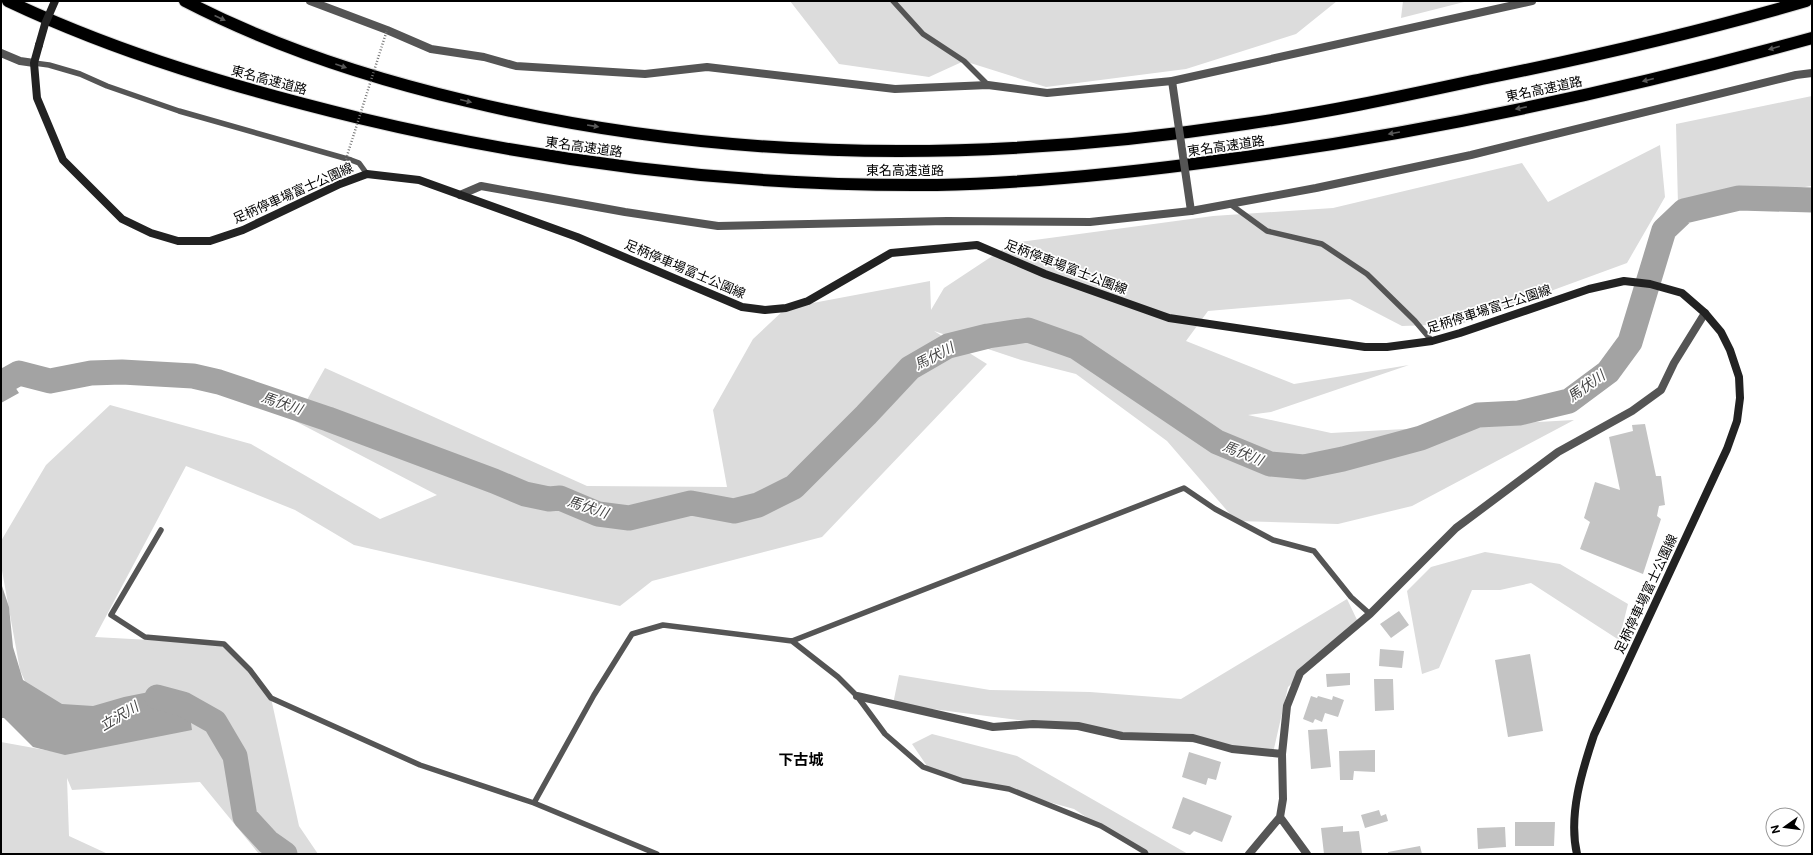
<svg xmlns="http://www.w3.org/2000/svg" width="1813" height="855" font-family="'Public Sans','Noto Sans JP',sans-serif">
<style>
.green{fill:#dcdcdc}
.water{fill:#a3a3a3}
.lines{fill:none;stroke-linecap:round;stroke-linejoin:round}
.river{stroke:#a3a3a3;stroke-width:25}
.building{fill:#c4c4c4}
.motorway-casing{stroke:#dbdbdb;stroke-width:14}
.service{stroke:#555;stroke-width:5.5}
.minor{stroke:#555;stroke-width:8}
.secondary{stroke:#222;stroke-width:8}
.motorway{stroke:#000;stroke-width:12}
.path-bridge{stroke:#777;stroke-width:2.5;stroke-dasharray:1 2;stroke-linecap:butt}
.minor-bridge{stroke:#555;stroke-width:8}
.secondary-bridge{stroke:#222;stroke-width:8}
.oneway{fill:#595959}
.labels{text-anchor:middle;dominant-baseline:central;stroke-width:3.5;stroke-linejoin:round;paint-order:stroke}
.street-label{font-size:13px;fill:#000;stroke:#fff}
.water-label{font-size:14px;font-style:italic;fill:#444;stroke:#fff}
.quarter-label{font-size:15px;font-weight:bold;fill:#000;stroke:#fff}
</style>
<rect width="100%" height="100%" fill="#fff"/>
<path class="green" d="M 790,1 L 1337,1 L 1296,34 L 1186,69 L 1046,87 L 964,61 L 929,77 L 839,64 Z
M 1403,1 L 1468,1 L 1401,18 Z
M 1812,96 L 1812,186 L 1678,205 L 1676,124 Z
M 1660,145 L 1665,197 L 1627,263 L 1461,324 L 1402,326 L 1350,299 L 1208,311 L 1186,341 L 1294,384 L 1409,365 L 1271,412 L 1248,415 L 1331,433 L 1574,420 L 1412,506 L 1338,524 L 1236,521 L 1167,441 L 1076,374 L 1021,360 L 934,331 L 987,364 L 822,537 L 652,581 L 620,606 L 354,545 L 295,510 L 186,466 L 95,637 L 224,644 L 271,698 L 299,826 L 318,854 L 259,854 L 200,782 L 72,790 L 67,778 L 69,836 L 108,854 L 1,854 L 1,742 L 56,752 L 20,670 L 1,565 L 1,541 L 46,465 L 110,405 L 251,444 L 380,519 L 437,495 L 295,421 L 325,368 L 587,486 L 727,487 L 713,410 L 753,339 L 786,308 L 930,281 L 931,310 L 944,288 L 1012,243 L 1213,216 L 1333,208 L 1522,163 L 1548,202 Z
M 1485,552 L 1560,564 L 1628,604 L 1619,640 L 1531,583 L 1500,590 L 1472,590 L 1439,668 L 1422,674 L 1407,591 L 1431,567 Z
M 1347,599 L 1359,624 L 1288,687 L 1273,753 L 893,704 L 899,675 L 990,690 L 1090,692 L 1181,699 Z
M 932,734 L 1017,756 L 1188,854 L 1142,854 L 1074,809 L 929,769 L 912,744 Z"/>
<path class="water" d="M 1,366 L 19,393 L 1,403 Z
M 1,583 L 9,607 L 13,647 L 23,680 L 62,704 L 93,706 L 124,697 L 159,690 L 187,695 L 192,730 L 65,755 L 33,747 L 4,718 L 1,718 Z"/>
<g class="lines">
<path class="river" d="M 1,383 L 19,373 L 50,381 L 91,373 L 122,372 L 193,376 L 219,382 L 328,419 L 494,481 L 525,494 L 549,499 L 560,498 L 598,514 L 629,518 L 691,503 L 734,511 L 758,505 L 794,487 L 866,415 L 910,368 L 948,346 L 988,336 L 1028,330 L 1076,347 L 1217,442 L 1270,464 L 1304,467 L 1343,459 L 1421,438 L 1478,415 L 1519,413 L 1569,401 L 1608,372 L 1630,342 L 1664,230 L 1684,211 L 1739,198 L 1812,200
M 157,697 L 183,704 L 215,722 L 235,756 L 245,817 L 268,842 L 285,854"/>
</g>
<path class="building" d="M 1645,424 L 1656,476 L 1661,476 L 1665,505 L 1659,506 L 1657,516 L 1661,519 L 1643,574 L 1580,549 L 1590,522 L 1584,518 L 1595,482 L 1620,490 L 1609,437 L 1633,431 L 1632,425 Z
M 1399,611 L 1409,625 L 1391,638 L 1380,624 Z
M 1380,649 L 1404,651 L 1402,668 L 1379,666 Z
M 1530,654 L 1543,731 L 1508,737 L 1495,660 Z
M 1350,673 L 1350,685 L 1327,687 L 1326,674 Z
M 1374,679 L 1393,679 L 1394,710 L 1375,711 Z
M 1311,696 L 1317,698 L 1318,696 L 1332,700 L 1333,696 L 1344,700 L 1338,717 L 1325,713 L 1322,722 L 1315,719 L 1313,723 L 1303,719 Z
M 1327,729 L 1331,767 L 1311,769 L 1308,730 Z
M 1375,750 L 1375,772 L 1354,771 L 1353,780 L 1340,780 L 1339,751 Z
M 1189,752 L 1221,762 L 1216,780 L 1208,778 L 1206,785 L 1182,777 Z
M 1183,797 L 1232,816 L 1222,842 L 1194,831 L 1190,835 L 1172,828 Z
M 1379,810 L 1381,816 L 1386,814 L 1388,821 L 1365,828 L 1361,815 Z
M 1515,822 L 1555,822 L 1554,846 L 1515,846 Z
M 1343,826 L 1343,832 L 1359,831 L 1362,853 L 1324,854 L 1321,828 Z
M 1505,827 L 1506,847 L 1478,849 L 1477,828 Z
M 1420,846 L 1422,854 L 1388,854 L 1388,852 Z"/>
<g class="lines">
<defs>
<path id="motorway" d="M 8,1 C 120,54 240,89 359,118 C 548,163 743,187 937,185 C 1033,183 1128,173 1223,160 C 1422,134 1619,91 1812,38
M 185,1 C 274,47 369,78 467,101 C 721,163 987,163 1245,124 C 1325,113 1403,96 1482,79 C 1591,57 1699,32 1806,1"/>
</defs>
<use href="#motorway" class="motorway-casing"/>
<path class="service" d="M 893,1 L 923,34 L 964,61 L 988,85
M 34,63 L 49,65 L 80,74 L 107,86 L 179,111 L 351,160 L 359,163 L 367,174
M 1230,204 L 1267,231 L 1322,244 L 1367,274 L 1415,321 L 1432,341
M 161,530 L 111,615 L 145,637 L 224,644 L 250,670 L 271,698 L 420,765 L 534,803 L 657,854
M 792,641 L 838,677 L 857,696 L 885,734 L 923,767 L 963,781 L 1009,789 L 1101,826 L 1145,852 L 1146,854
M 534,803 L 594,695 L 632,634 L 663,625 L 792,641 L 1184,488 L 1215,509 L 1273,540 L 1314,551 L 1351,597 L 1370,614"/>
<path class="minor" d="M 310,1 L 387,30 L 431,49 L 484,57 L 516,66 L 645,74 L 707,67 L 895,89 L 988,85 L 1047,93 L 1172,81 L 1532,1
M 1,53 L 20,61 L 34,63
M 460,195 L 481,186 L 625,212 L 718,226 L 947,221 L 1090,222 L 1191,211 L 1316,188 L 1471,155 L 1796,75 L 1812,73
M 857,696 L 993,727 L 1033,724 L 1078,726 L 1122,736 L 1193,738 L 1232,749 L 1282,754
M 1280,817 L 1307,854
M 1249,854 L 1280,817 L 1283,799 L 1282,754 L 1287,706 L 1300,673 L 1370,614 L 1456,528 L 1558,452 L 1632,411 L 1661,390 L 1674,363 L 1705,313"/>
<path class="secondary" d="M 39,45 L 34,63 L 37,98 L 63,160 L 122,219 L 151,233 L 178,241 L 210,241 L 243,230 L 340,184 L 367,174 L 419,180 L 577,237 L 742,307 L 765,310 L 786,308 L 808,301 L 891,253 L 977,245 L 1045,274 L 1169,318 L 1365,347 L 1387,347 L 1432,341 L 1460,333 L 1589,289 L 1624,281 L 1650,284 L 1682,293 L 1705,313 L 1721,332 L 1730,350 L 1739,377 L 1740,398 L 1737,421 L 1727,449 L 1594,735 C 1582,771 1568,815 1577,854"/>
<use href="#motorway" class="motorway"/>
<path class="path-bridge" d="M 346,159 L 387,30"/>
<path class="minor-bridge" d="M 1172,81 L 1191,211"/>
<path class="secondary-bridge" d="M 39,45 L 45,24 L 55,1"/>
</g>
<defs><path id="oneway-solid" d="M-6-.8H1V-3.2L6.5 0L1 3.2V.8H-6Z"/></defs>
<g class="oneway">
<use href="#oneway-solid" transform="translate(220 18) rotate(25)"/>
<use href="#oneway-solid" transform="translate(1774 48) rotate(164)"/>
<use href="#oneway-solid" transform="translate(341 66) rotate(19)"/>
<use href="#oneway-solid" transform="translate(1648 80) rotate(166)"/>
<use href="#oneway-solid" transform="translate(466 101) rotate(14)"/>
<use href="#oneway-solid" transform="translate(1521 108) rotate(168)"/>
<use href="#oneway-solid" transform="translate(593 126) rotate(9)"/>
<use href="#oneway-solid" transform="translate(1394 133) rotate(170)"/>
</g>
<g class="labels">
<g class="street-label">
<text transform="translate(269 80) rotate(15)">東名高速道路</text>
<text transform="translate(1544 89) rotate(-12)">東名高速道路</text>
<text transform="translate(1226 146) rotate(-8)">東名高速道路</text>
<text transform="translate(584 147) rotate(8)">東名高速道路</text>
<text x="905" y="170">東名高速道路</text>
<text transform="translate(293 193) rotate(-24)">足柄停車場富士公園線</text>
<text transform="translate(1066 267) rotate(21)">足柄停車場富士公園線</text>
<text transform="translate(685 269) rotate(23)">足柄停車場富士公園線</text>
<text transform="translate(1489 309) rotate(-18)">足柄停車場富士公園線</text>
<text transform="translate(1646 594) rotate(-65)">足柄停車場富士公園線</text>
</g>
<g class="water-label">
<text transform="translate(934 356) rotate(-27)">馬伏川</text>
<text transform="translate(1586 386) rotate(-35)">馬伏川</text>
<text transform="translate(282 403) rotate(19)">馬伏川</text>
<text transform="translate(1243 453) rotate(22)">馬伏川</text>
<text transform="translate(588 507) rotate(18)">馬伏川</text>
<text transform="translate(119 716) rotate(-31)">立沢川</text>
</g>
<g class="quarter-label">
<text x="801" y="759">下古城</text>
</g>
</g>
<rect width="1813" height="855" fill="none" stroke="#000000" stroke-width="4"/>
<g transform="translate(1785 827) rotate(256)"><circle r="19" fill="#ffffff" stroke="#999999"/>
<path d="M0-3L7 15L0 10L-7 15Z" fill="#000000"/>
<text y="-6" font-size="11" font-weight="bold" text-anchor="middle" fill="#000000">N</text>
</g>
</svg>
